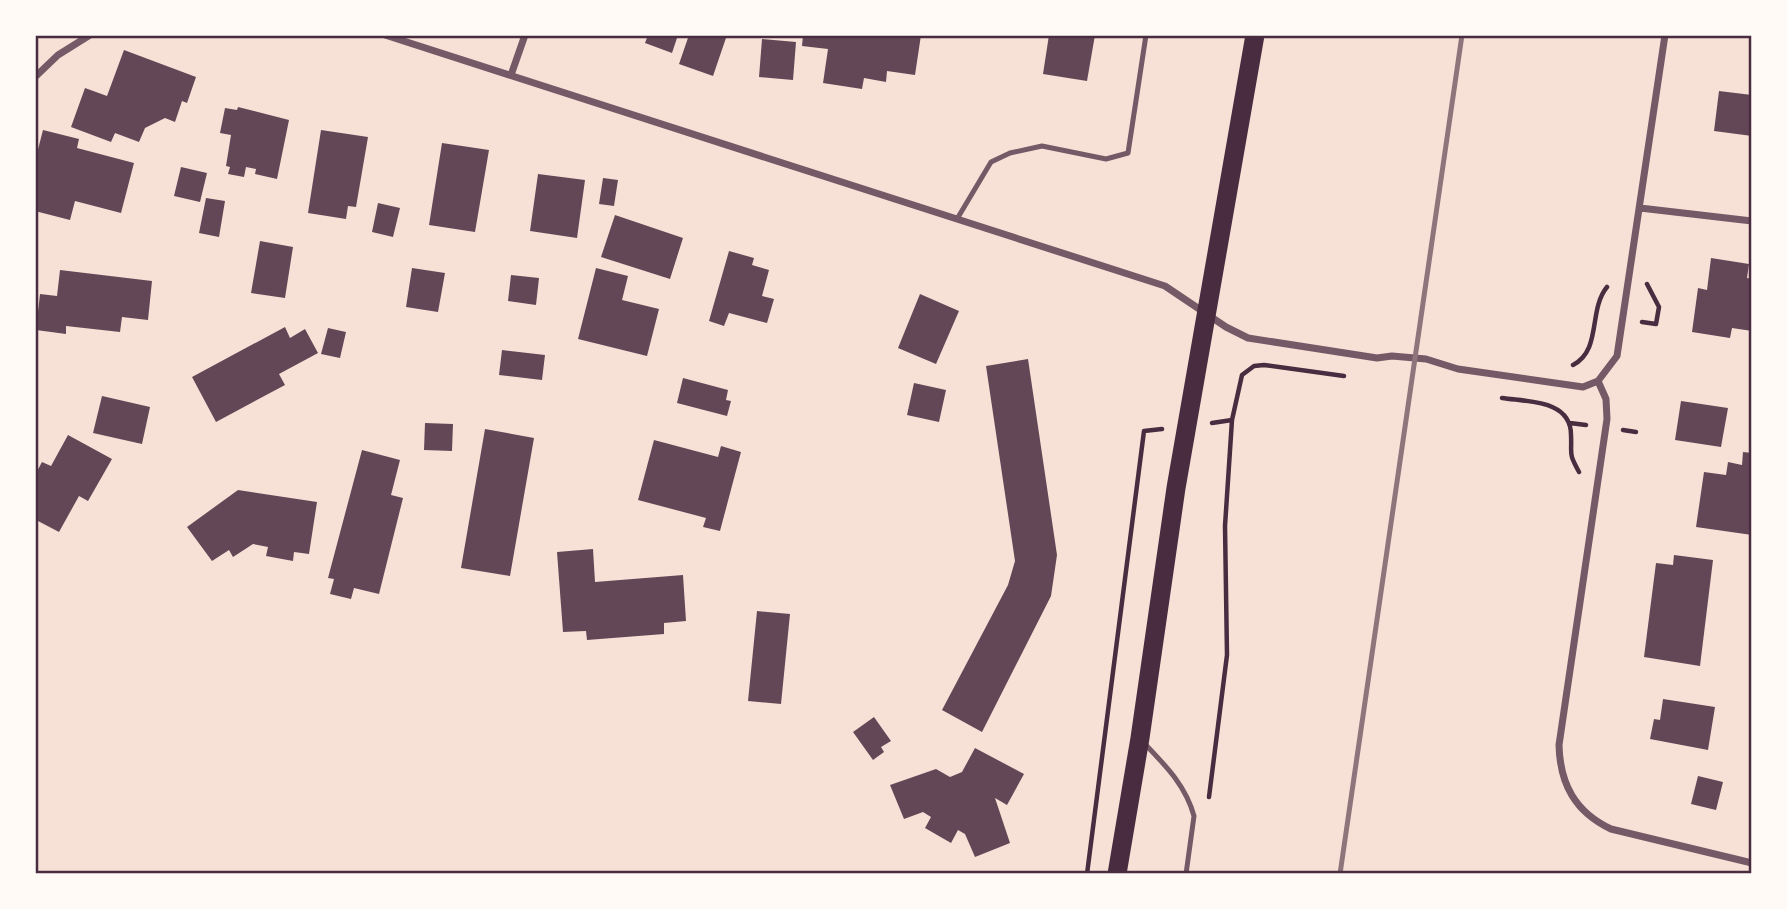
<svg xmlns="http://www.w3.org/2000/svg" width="1787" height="909" font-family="'DM Sans',sans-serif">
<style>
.building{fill:#644757}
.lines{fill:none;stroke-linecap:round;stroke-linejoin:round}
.path{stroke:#4a2c40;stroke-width:4.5}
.service{stroke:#755966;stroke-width:5}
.minor{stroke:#755966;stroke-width:7}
.trunk{stroke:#4a2c40;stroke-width:19}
.rail{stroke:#8f747c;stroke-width:5}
.neatline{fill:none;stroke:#4a2c40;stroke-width:2.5}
</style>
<rect width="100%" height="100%" fill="#f7e1d7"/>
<path class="building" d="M 648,35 L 678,35 L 672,53 L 645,43 Z
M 689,35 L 727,35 L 713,76 L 679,64 Z
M 803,35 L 921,35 L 915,75 L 887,71 L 886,82 L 864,78 L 862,89 L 823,83 L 828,49 L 802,46 Z
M 1049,35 L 1095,35 L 1087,81 L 1043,74 Z
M 762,39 L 796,42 L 793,80 L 759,77 Z
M 124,50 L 196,77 L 187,103 L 182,101 L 175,122 L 165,118 L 145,128 L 139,142 L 115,133 L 111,142 L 71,127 L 85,88 L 107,96 Z
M 1719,91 L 1752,95 L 1752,136 L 1714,131 Z
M 238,107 L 289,120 L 277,179 L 255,174 L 256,169 L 246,167 L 244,177 L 228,174 L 230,167 L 226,166 L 231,135 L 220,133 L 225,108 L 237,110 Z
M 43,130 L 79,139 L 77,148 L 134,163 L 121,213 L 75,201 L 70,220 L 35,211 L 35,161 Z
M 321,130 L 368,137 L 356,207 L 348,206 L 346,219 L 308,213 Z
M 442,143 L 489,150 L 475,232 L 429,225 Z
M 181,167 L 207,173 L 200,202 L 174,196 Z
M 538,174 L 585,180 L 577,238 L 530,231 Z
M 603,178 L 618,180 L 614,206 L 599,204 Z
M 206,198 L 225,201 L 219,237 L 199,233 Z
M 378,203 L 400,208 L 393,237 L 372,232 Z
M 615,215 L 683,238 L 670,279 L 601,257 Z
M 260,241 L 293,247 L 285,298 L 251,293 Z
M 729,251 L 754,258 L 752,265 L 769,270 L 762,296 L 774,299 L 767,323 L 729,313 L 724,326 L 709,321 Z
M 1711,258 L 1749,264 L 1747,278 L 1752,279 L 1752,331 L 1732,328 L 1730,338 L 1692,332 L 1698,288 L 1707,290 Z
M 412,268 L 445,273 L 438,312 L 406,307 Z
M 596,268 L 628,276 L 622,300 L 659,309 L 647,356 L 578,339 Z
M 60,270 L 152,281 L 148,320 L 122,317 L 120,332 L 66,326 L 66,334 L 36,330 L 40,294 L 57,296 Z
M 511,275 L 539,278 L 536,305 L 508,301 Z
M 920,294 L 959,311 L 936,364 L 898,348 Z
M 285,327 L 290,338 L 305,329 L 318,353 L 279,374 L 285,385 L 216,422 L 192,377 Z
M 328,328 L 346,332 L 340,358 L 321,354 Z
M 502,350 L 545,355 L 542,380 L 499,375 Z
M 1028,359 L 1057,555 L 1051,596 L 982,732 L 942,710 L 1008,585 L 1015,561 L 986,366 Z
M 683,378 L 728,390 L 726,400 L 731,401 L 727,416 L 677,403 Z
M 914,383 L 946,390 L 939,422 L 907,415 Z
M 102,396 L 150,407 L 142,444 L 93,433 Z
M 1681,401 L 1728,408 L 1721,447 L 1675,440 Z
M 425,423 L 453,424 L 452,451 L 424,450 Z
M 485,429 L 534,438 L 510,576 L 461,568 Z
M 68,435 L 112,459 L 88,501 L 79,496 L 59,532 L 38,521 L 35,526 L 35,475 L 42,462 L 51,466 Z
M 654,440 L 718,457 L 721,446 L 741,452 L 720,531 L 703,527 L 706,518 L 638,500 Z
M 362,450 L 400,460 L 391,495 L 403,498 L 379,594 L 354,588 L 351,599 L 330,594 L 334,579 L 328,578 Z
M 1743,452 L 1752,453 L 1752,535 L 1696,527 L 1704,472 L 1726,475 L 1728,462 L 1742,465 Z
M 238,490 L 317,502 L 309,554 L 294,552 L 293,561 L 266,556 L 268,547 L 253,544 L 233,557 L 229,550 L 212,561 L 187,527 Z
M 593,549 L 595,582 L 683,575 L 686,621 L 664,623 L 664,634 L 587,640 L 586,631 L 563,632 L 557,552 Z
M 1674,555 L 1713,560 L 1700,666 L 1644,657 L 1656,563 L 1673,565 Z
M 757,611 L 790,614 L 781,704 L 748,701 Z
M 1663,699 L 1715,707 L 1708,750 L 1650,739 L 1654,719 L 1660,720 Z
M 874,717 L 891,741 L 881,747 L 884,752 L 873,760 L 853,732 Z
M 975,748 L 1024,774 L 1007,805 L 995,798 L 1010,843 L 975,857 L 965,834 L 958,830 L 951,843 L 925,828 L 931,817 L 923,812 L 904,819 L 890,785 L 936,769 L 950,777 L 962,772 Z
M 1698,776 L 1723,782 L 1716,810 L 1691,804 Z"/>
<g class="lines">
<path class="path" d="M 1642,322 L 1656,324 L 1659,307 L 1647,284
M 1573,365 C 1602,350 1588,310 1607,287
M 1502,398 C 1529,402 1571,400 1571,435 C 1572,456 1568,452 1579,472
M 1212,423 L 1232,420
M 1570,423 L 1586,425
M 1623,430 L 1636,432
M 1209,797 L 1227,655 L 1225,526 L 1232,420 L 1242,375 L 1254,366 L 1264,365 L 1344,376
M 1087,874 L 1144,431 L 1162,429"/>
<path class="service" d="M 957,219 L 991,162 L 1010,153 L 1042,146 L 1106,159 L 1128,153 L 1146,35
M 1145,744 C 1166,766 1186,786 1194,816 L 1186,874"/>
<path class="minor" d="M 385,35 L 1165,286 L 1226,327 L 1248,338 L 1377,358 L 1392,356 L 1426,359 L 1458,369 L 1583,387 L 1598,381 L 1617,356 L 1665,35
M 511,75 L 525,35
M 35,77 L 58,55 L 90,35
M 1640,208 L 1752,221
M 1598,381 L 1606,399 L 1607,419 L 1559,745 C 1560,784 1575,812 1611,829 L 1752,863"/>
<path class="trunk" d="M 1117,874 L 1140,738 L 1176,488 L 1255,35"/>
<path class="rail" d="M 1340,874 L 1462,35"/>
</g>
<rect width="1787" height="909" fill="none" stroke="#fffaf5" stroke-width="74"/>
<rect x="37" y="37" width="1713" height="835" class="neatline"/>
</svg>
